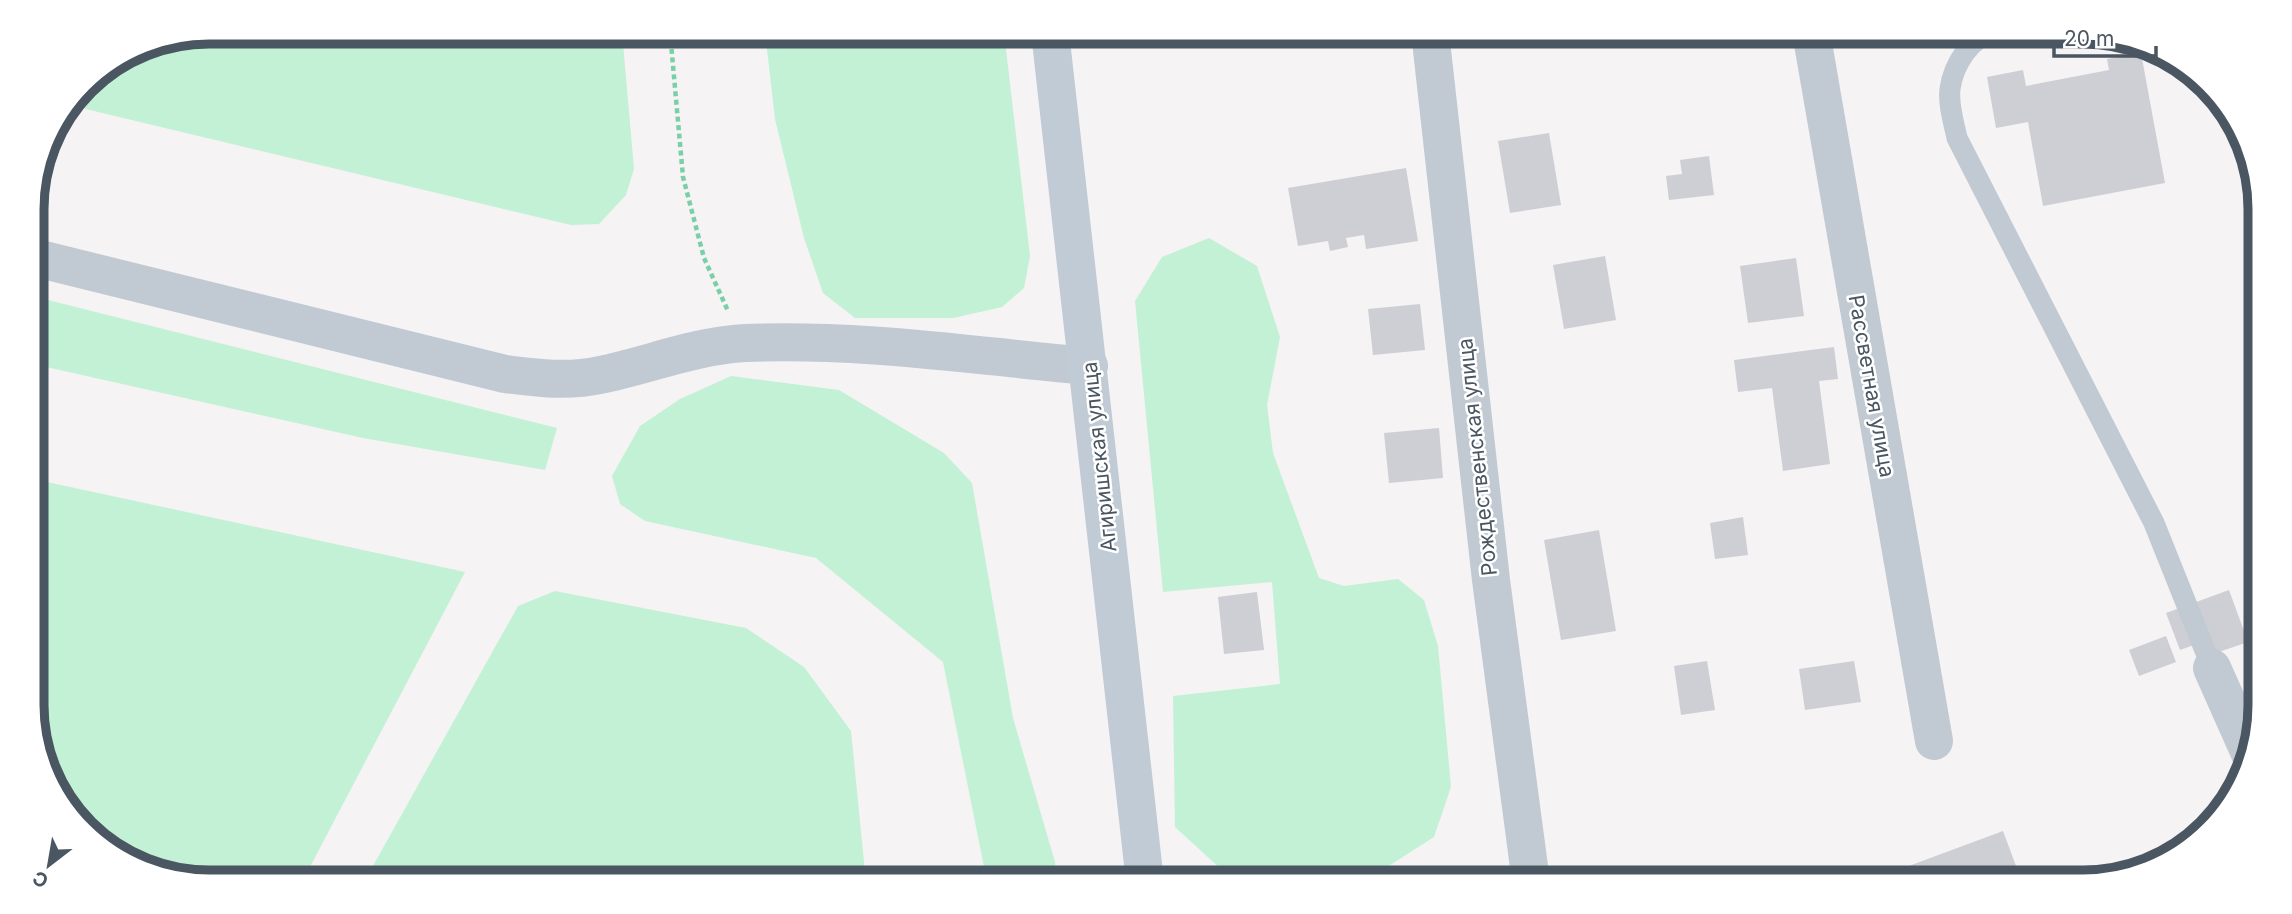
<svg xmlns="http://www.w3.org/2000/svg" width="2292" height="914" font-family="Inter,sans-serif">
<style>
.green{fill:#c3f1d5}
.building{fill:#cdcfd5}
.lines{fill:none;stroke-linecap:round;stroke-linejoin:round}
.path{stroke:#7ad0a6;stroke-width:4.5;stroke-dasharray:5 3.5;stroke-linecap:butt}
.lane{stroke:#c1cad2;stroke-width:21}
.street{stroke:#c1cad2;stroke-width:38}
.secondary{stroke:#c1cbd6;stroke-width:38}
.labels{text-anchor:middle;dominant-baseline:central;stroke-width:5;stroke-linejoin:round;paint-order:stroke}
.street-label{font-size:21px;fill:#4a5661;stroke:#fff}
.rim{fill:none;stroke:#4a5661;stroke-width:9}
</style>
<rect width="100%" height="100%" fill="#f5f3f3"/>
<path class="green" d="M 209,32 L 622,32 L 634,169 L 626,195 L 599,224 L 571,225 L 69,105 C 112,49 143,45 209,32 Z
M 765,32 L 1004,32 L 1030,256 L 1024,288 L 1002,307 L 953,318 L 855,318 L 823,293 L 804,238 L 775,119 Z
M 1209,238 L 1257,266 L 1280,337 L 1267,405 L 1273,453 L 1319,578 L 1344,586 L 1398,579 L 1424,600 L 1438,646 L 1451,787 L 1434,837 L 1387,867 L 1235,882 L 1175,827 L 1173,696 L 1280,684 L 1272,582 L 1163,592 L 1135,301 L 1162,257 Z
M 32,296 L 557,428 L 545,470 L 363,438 L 33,364 Z
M 731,376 L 839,390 L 944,453 L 972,483 L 1013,718 L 1055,862 L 1057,882 L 987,882 L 943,662 L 816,558 L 645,521 L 620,504 L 612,476 L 640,426 L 680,399 Z
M 33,479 L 465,572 L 302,882 L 209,882 L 152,873 L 75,822 L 35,739 Z
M 555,591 L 746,628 L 804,667 L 851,731 L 866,882 L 364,882 L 518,606 Z"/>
<path class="building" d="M 2141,53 L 2165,183 L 2043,206 L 2028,122 L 1996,128 L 1987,77 L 2023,70 L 2026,86 L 2109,70 L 2107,59 Z
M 1549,133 L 1561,205 L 1510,213 L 1498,141 Z
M 1709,156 L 1714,195 L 1669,200 L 1666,176 L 1682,174 L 1680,160 Z
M 1406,168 L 1418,241 L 1366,249 L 1364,235 L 1346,238 L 1348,247 L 1330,251 L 1328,241 L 1298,246 L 1288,188 Z
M 1605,256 L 1616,320 L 1564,329 L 1553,265 Z
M 1796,258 L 1804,316 L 1748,323 L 1740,266 Z
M 1420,304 L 1425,350 L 1373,355 L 1368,309 Z
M 1834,347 L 1838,379 L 1819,381 L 1830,464 L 1783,471 L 1772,388 L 1738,392 L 1734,360 Z
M 1439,428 L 1443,478 L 1389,483 L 1384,433 Z
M 1743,517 L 1748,555 L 1715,559 L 1710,523 Z
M 1599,530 L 1616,631 L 1561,640 L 1544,540 Z
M 2229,590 L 2248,642 L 2216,653 L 2211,639 L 2180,650 L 2166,613 Z
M 1257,592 L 1264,650 L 1224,654 L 1218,597 Z
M 2166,636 L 2176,662 L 2139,676 L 2129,650 Z
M 1707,661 L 1715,710 L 1681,715 L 1674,666 Z
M 1854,661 L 1861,702 L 1805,710 L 1799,669 Z
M 2003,831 L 2022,882 L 1902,882 L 1898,870 Z"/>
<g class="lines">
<path class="path" d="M 670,32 L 683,177 L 704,258 L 728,311"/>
<path class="lane" d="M 1997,32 C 1971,34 1953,66 1950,89 C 1948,105 1954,123 1957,138 L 2154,523 L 2212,668"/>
<path class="street" d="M 1430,32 L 1491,580 L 1531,882
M 1811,32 L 1934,741
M 32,257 L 505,374 C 537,378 568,382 600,375 C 649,365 694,346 745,343 C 859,338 976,356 1089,366
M 2212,668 L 2252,758"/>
<path class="secondary" d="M 1050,32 L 1145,882"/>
</g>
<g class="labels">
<g class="street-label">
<text transform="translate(1872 386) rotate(80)">Рассветная улица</text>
<text transform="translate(1099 457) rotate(-96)">Агиришская улица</text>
<text transform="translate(1477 457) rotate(-96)">Рождественская улица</text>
</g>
</g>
<path d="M0 0H2292V914H0ZM209 44H2083A165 165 0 0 1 2248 209V705A165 165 0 0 1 2083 870H209A165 165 0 0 1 44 705V209A165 165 0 0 1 209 44Z" fill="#fff" fill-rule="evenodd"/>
<path class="rim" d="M209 44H2083A165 165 0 0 1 2248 209V705A165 165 0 0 1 2083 870H209A165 165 0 0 1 44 705V209A165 165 0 0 1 209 44Z"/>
<g transform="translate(49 865) rotate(211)" stroke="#ffffff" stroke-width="5" paint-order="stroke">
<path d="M0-5L12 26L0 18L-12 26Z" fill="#4a5661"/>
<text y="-10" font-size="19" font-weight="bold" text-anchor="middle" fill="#4a5661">С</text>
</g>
<path d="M2054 46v10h102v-10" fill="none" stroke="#4a5661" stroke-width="3.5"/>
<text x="2064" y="46" font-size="21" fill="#4a5661" stroke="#ffffff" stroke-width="5" paint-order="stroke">20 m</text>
</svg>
